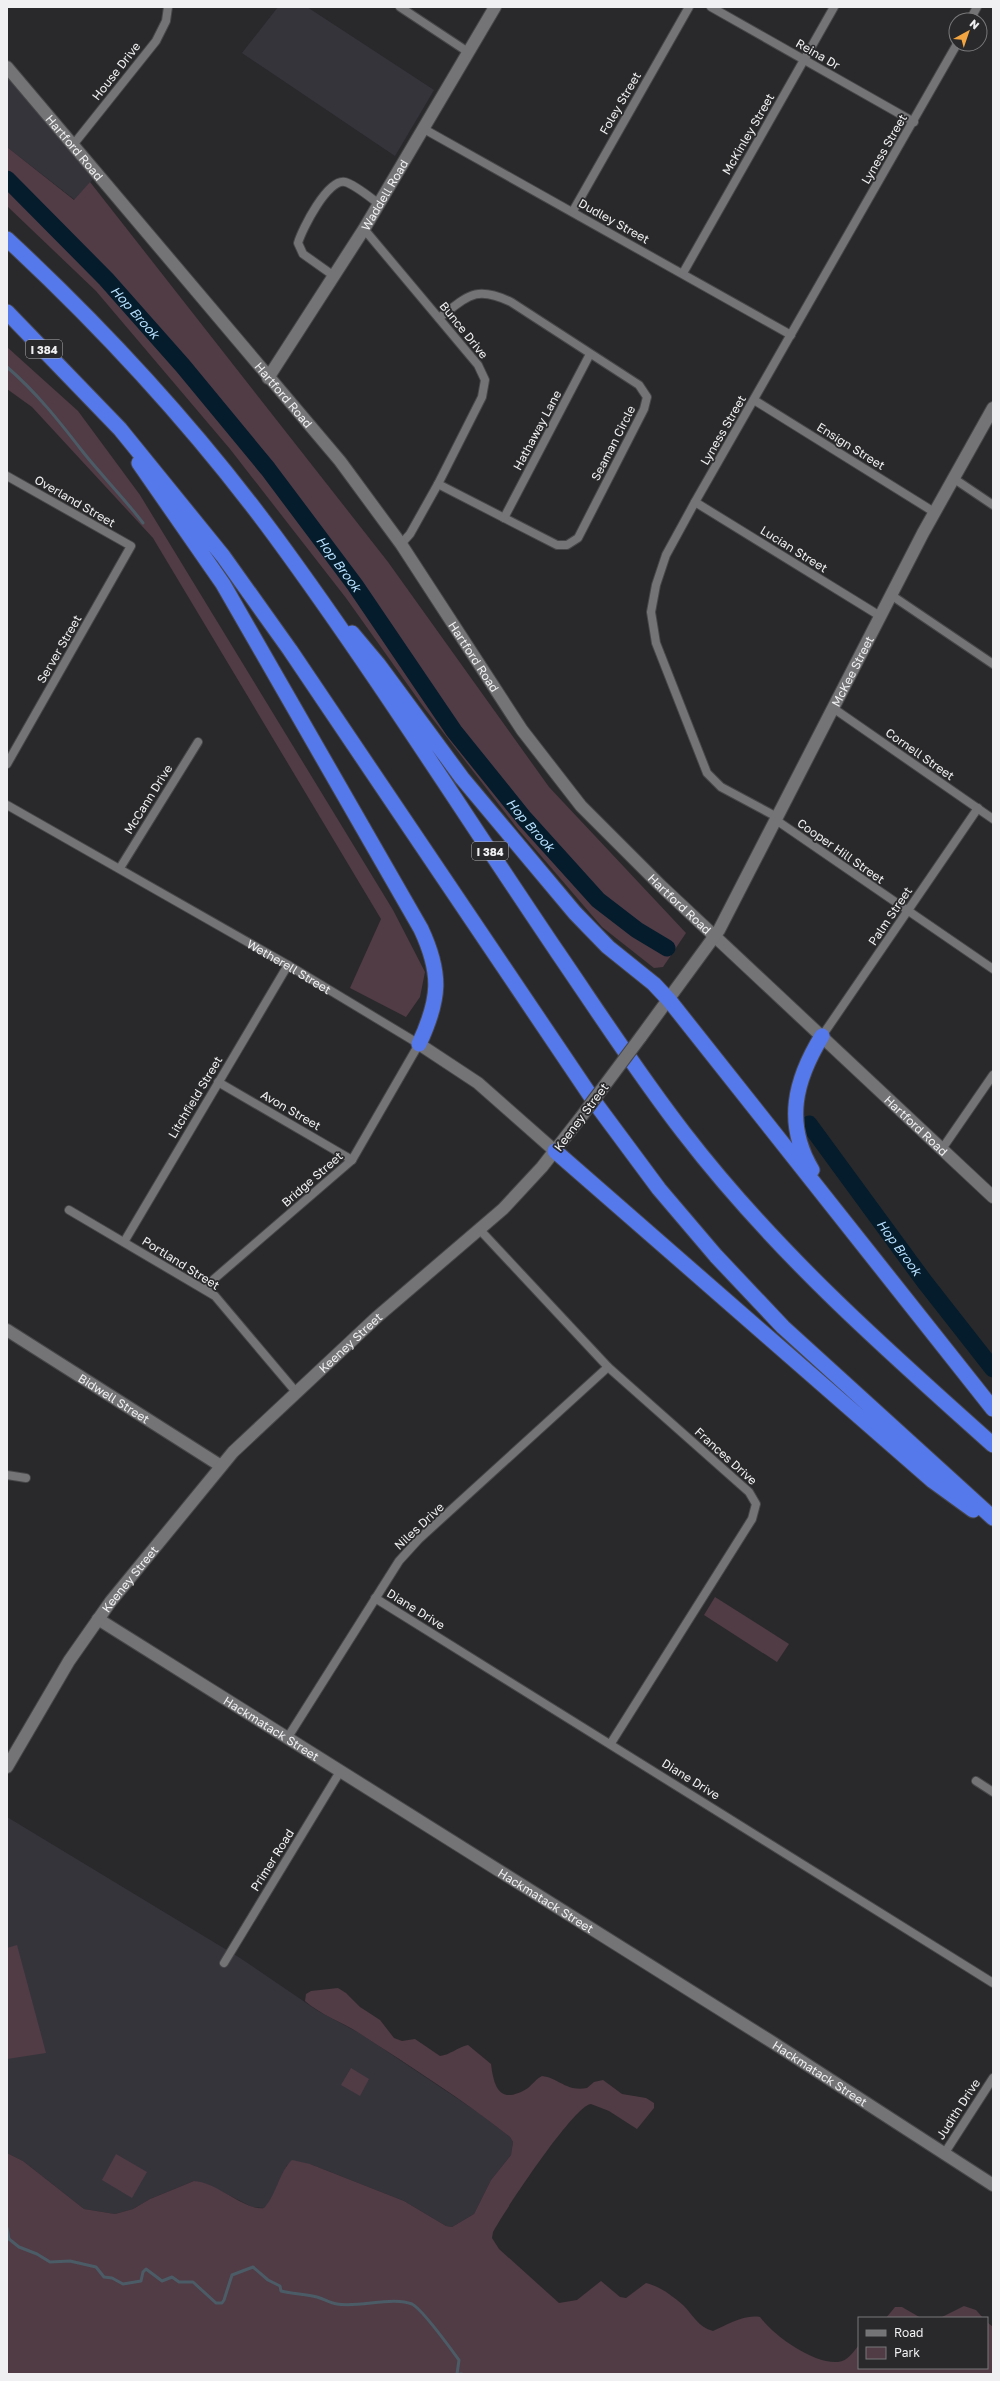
<svg xmlns="http://www.w3.org/2000/svg" width="1000" height="2381" font-family="'Golos Text',sans-serif">
<style>
.built{fill:#35343b}
.green{fill:#513b45}
.lines{fill:none;stroke-linecap:round;stroke-linejoin:round}
.stream{stroke:#4b5c67;stroke-width:3}
.river{stroke:#041c2c;stroke-width:17}
.street-casing{stroke:#474749;stroke-width:10}
.secondary-casing{stroke:#474749;stroke-width:14}
.highway-casing{stroke:#474749;stroke-width:17}
.street{stroke:#747376;stroke-width:8}
.secondary{stroke:#747376;stroke-width:12}
.highway{stroke:#5578eb;stroke-width:15}
.secondary-bridge-casing{stroke:#474749;stroke-width:14;stroke-linecap:butt}
.secondary-bridge{stroke:#747376;stroke-width:12}
.labels{text-anchor:middle;dominant-baseline:central;stroke-width:3.5;stroke-linejoin:round;paint-order:stroke}
.shield{fill:#29292b;stroke:#b4b4b6;stroke-width:1}
.shield-label{font-size:11px;font-weight:bold;fill:#f0f0f2}
.street-label{font-size:12px;fill:#f0f0f2;stroke:#29292b}
.water-label{font-size:13px;font-style:italic;fill:#b6defd;stroke:#29292b}
</style>
<rect width="100%" height="100%" fill="#29292b"/>
<path class="built" d="M 278,7 L 307,7 L 434,90 L 395,156 L 242,53 Z
M 7,76 L 94,178 L 75,200 L 7,147 Z
M 7,1817 L 240,1958 L 318,2011 L 361,2034 L 479,2113 L 510,2137 L 513,2142 L 511,2155 L 491,2180 L 474,2214 L 452,2227 L 446,2226 L 404,2201 L 310,2164 L 287,2165 L 273,2199 L 264,2208 L 252,2207 L 217,2189 L 194,2181 L 150,2199 L 133,2209 L 115,2214 L 84,2209 L 23,2161 L 7,2153 Z"/>
<path class="green" d="M 7,147 L 74,200 L 90,182 L 388,562 L 549,787 L 686,933 L 663,967 L 654,968 L 602,927 L 517,828 L 425,709 L 346,598 L 230,449 L 96,291 L 7,206 Z
M 7,347 L 78,411 L 140,495 L 393,910 L 425,972 L 420,997 L 406,1017 L 350,988 L 381,919 L 153,538 L 32,407 L 7,389 Z
M 715,1597 L 789,1644 L 777,1662 L 704,1615 Z
M 17,1945 L 46,2053 L 7,2059 L 7,1948 Z
M 338,1988 L 346,1993 L 360,2007 L 380,2020 L 394,2038 L 402,2041 L 415,2039 L 440,2056 C 450,2055 458,2047 468,2045 L 491,2064 C 494,2089 501,2105 528,2088 C 533,2084 536,2079 542,2076 C 559,2078 566,2092 587,2088 L 594,2082 L 603,2080 L 622,2094 L 646,2098 L 654,2103 L 654,2108 L 637,2129 L 609,2111 L 591,2104 C 575,2104 503,2213 493,2232 L 492,2238 L 499,2249 L 559,2303 L 577,2300 L 601,2281 L 620,2297 L 626,2298 L 646,2283 C 661,2287 671,2295 683,2305 C 693,2315 698,2327 713,2331 C 727,2325 744,2314 760,2317 C 774,2336 813,2364 838,2362 C 848,2361 853,2352 859,2345 L 859,2368 L 987,2368 L 987,2322 L 993,2327 L 993,2374 L 7,2374 L 7,2153 L 23,2161 L 84,2209 L 115,2214 L 133,2209 L 150,2199 L 194,2181 C 217,2182 245,2211 264,2208 C 277,2194 279,2172 292,2160 L 310,2164 L 404,2201 L 446,2226 L 452,2227 L 474,2214 L 491,2180 L 511,2155 L 513,2142 L 510,2137 C 462,2099 410,2066 359,2033 C 342,2022 321,2015 305,2001 L 306,1994 L 311,1991 Z
M 351,2068 L 369,2079 L 360,2096 L 341,2085 Z
M 116,2154 L 147,2172 L 132,2198 L 102,2180 Z
M 964,2306 L 976,2310 L 983,2318 L 940,2318 Z
M 895,2307 L 902,2307 L 921,2318 L 886,2318 Z"/>
<g class="lines">
<path class="stream" d="M 7,367 C 37,393 59,421 83,452 C 102,476 124,498 143,523
M 7,2228 L 9,2239 L 19,2247 L 37,2254 L 50,2262 L 70,2261 L 96,2267 L 104,2277 L 112,2278 L 123,2284 L 141,2281 L 143,2272 L 146,2269 L 162,2281 L 172,2277 L 179,2282 L 193,2282 L 216,2303 L 222,2303 L 224,2300 L 232,2275 L 253,2267 L 268,2280 L 280,2286 L 281,2291 C 293,2294 305,2294 317,2297 C 324,2299 330,2303 337,2304 C 359,2308 393,2296 412,2304 C 422,2309 451,2349 459,2360 L 457,2374
M 460,2374 L 462,2374"/>
<g class="river">
<path id="s1" d="M 7,179 L 106,279 L 183,366 L 268,469 L 355,585 L 454,731 L 524,818 L 598,900 L 637,930 L 667,948"/>
<path id="s2" d="M 809,1124 L 924,1281 L 993,1369"/>
</g>
<defs>
<g id="street">
<path d="M 400,7 L 468,52"/>
<path d="M 711,7 L 914,122"/>
<path d="M 970,20 L 977,7"/>
<path d="M 424,129 L 791,335"/>
<path d="M 73,145 L 156,41 L 166,21 L 168,7"/>
<path d="M 573,211 L 689,7"/>
<path d="M 364,229 L 478,365 L 485,380 L 482,397 L 438,484 L 410,534 L 401,544"/>
<path d="M 683,273 L 834,7"/>
<path d="M 334,276 L 303,254 L 298,243 C 302,229 328,178 345,182 C 354,184 371,198 379,204"/>
<path d="M 754,400 L 934,512"/>
<path d="M 7,476 L 131,546 L 7,764"/>
<path d="M 953,478 L 993,505"/>
<path d="M 438,484 L 557,545 L 567,545 L 578,538 L 644,409 L 647,397 L 639,385 L 511,302 C 475,285 468,296 439,318"/>
<path d="M 695,502 L 880,616"/>
<path d="M 504,518 L 590,354"/>
<path d="M 891,595 L 993,664"/>
<path d="M 833,708 L 993,819"/>
<path id="s3" d="M 7,805 L 288,965 L 419,1044 L 352,1160 L 214,1279 L 206,1289"/>
<path d="M 777,817 L 721,787 L 707,773 L 656,643 L 651,612 L 656,585 L 666,555 L 695,502 L 957,44"/>
<path d="M 776,820 L 993,969"/>
<path d="M 120,868 L 198,742"/>
<path d="M 822,1036 L 978,808"/>
<path d="M 218,1082 L 352,1160"/>
<path d="M 942,1149 L 993,1075"/>
<path d="M 69,1210 L 215,1296 L 296,1392"/>
<path d="M 480,1230 L 608,1367 L 749,1492 L 756,1504 L 752,1519 L 611,1743"/>
<path d="M 124,1242 L 288,965"/>
<path d="M 7,1475 L 26,1478"/>
<path d="M 375,1598 L 993,1983"/>
<path d="M 288,1737 L 399,1561 L 419,1539 L 608,1367"/>
<path d="M 976,1781 L 993,1792"/>
<path d="M 224,1963 L 341,1770"/>
<path d="M 944,2154 L 993,2078"/>
</g>
<g id="secondary">
<path id="s4" d="M 7,67 L 340,461 L 401,544 L 522,730 L 581,806 L 660,885 L 993,1197"/>
<path id="s5" d="M 268,378 L 364,229 L 495,7"/>
<path id="s6" d="M 640,1038 L 719,930 L 923,533 L 993,408"/>
<path d="M 419,1044 L 478,1083 L 555,1151"/>
<path id="s7" d="M 7,1330 L 221,1466"/>
<path id="s8" d="M 98,1619 L 772,2042 L 993,2185"/>
<path id="s9" d="M 7,1767 L 69,1661 L 111,1601 L 233,1452 L 377,1317 L 503,1209 L 542,1167 L 581,1117"/>
</g>
<path id="highway" d="M 7,239 C 105,330 196,429 275,536 C 374,671 464,814 558,953 C 599,1013 639,1075 684,1133 C 774,1250 883,1347 993,1445
M 7,312 L 120,429 L 223,556 L 290,650 L 596,1104 L 659,1189 L 716,1256 L 783,1327 L 993,1518
M 139,463 L 223,584 L 421,929 C 442,974 440,999 419,1044
M 352,633 L 378,664 L 462,778 L 575,913 L 608,947 L 654,984 L 669,1000 L 993,1409
M 555,1151 L 933,1481 L 973,1510
M 812,1170 C 784,1123 795,1080 822,1036"/>
</defs>
<use href="#street" class="street-casing"/>
<use href="#secondary" class="secondary-casing"/>
<use href="#highway" class="highway-casing"/>
<use href="#street" class="street"/>
<use href="#secondary" class="secondary"/>
<use href="#highway" class="highway"/>
<defs>
<path id="secondary-bridge" d="M 581,1117 L 640,1038"/>
</defs>
<use href="#secondary-bridge" class="secondary-bridge-casing"/>
<use href="#secondary-bridge" class="secondary-bridge"/>
</g>
<g class="labels">
<g class="shield">
<rect x="26" y="340" width="36" height="18" rx="3"/>
<rect x="472" y="842" width="36" height="18" rx="3"/>
</g>
<g class="shield-label">
<text x="44" y="349">I 384</text>
<text x="490" y="851">I 384</text>
</g>
<g class="street-label">
<text transform="translate(818 54) rotate(30)">Reina Dr</text>
<text transform="translate(116 71) rotate(-52)">House Drive</text>
<text transform="translate(620 103) rotate(-60)">Foley Street</text>
<text transform="translate(748 134) rotate(-60)">McKinley Street</text>
<text stroke="none"><textPath href="#s4" startOffset="105">Hartford Road</textPath></text>
<text transform="translate(884 149) rotate(-60)">Lyness Street</text>
<text stroke="none"><textPath href="#s5" startOffset="217">Waddell Road</textPath></text>
<text transform="translate(614 221) rotate(29)">Dudley Street</text>
<text transform="translate(464 330) rotate(51)">Bunce Drive</text>
<text stroke="none"><textPath href="#s4" startOffset="429">Hartford Road</textPath></text>
<text transform="translate(537 430) rotate(-62)">Hathaway Lane</text>
<text transform="translate(723 430) rotate(-60)">Lyness Street</text>
<text transform="translate(613 443) rotate(-63)">Seaman Circle</text>
<text transform="translate(851 446) rotate(32)">Ensign Street</text>
<text transform="translate(75 501) rotate(30)">Overland Street</text>
<text transform="translate(794 549) rotate(32)">Lucian Street</text>
<text transform="translate(59 649) rotate(-60)">Server Street</text>
<text stroke="none"><textPath href="#s4" startOffset="753">Hartford Road</textPath></text>
<text stroke="none"><textPath href="#s6" startOffset="425">McKee Street</textPath></text>
<text transform="translate(920 754) rotate(35)">Cornell Street</text>
<text transform="translate(148 799) rotate(-58)">McCann Drive</text>
<text transform="translate(841 851) rotate(35)">Cooper Hill Street</text>
<text stroke="none"><textPath href="#s4" startOffset="1076">Hartford Road</textPath></text>
<text transform="translate(890 916) rotate(-56)">Palm Street</text>
<text stroke="none"><textPath href="#s3" startOffset="325">Wetherell Street</textPath></text>
<text transform="translate(195 1097) rotate(-59)">Litchfield Street</text>
<text transform="translate(291 1110) rotate(30)">Avon Street</text>
<text transform="translate(581 1117) rotate(-53)">Keeney Street</text>
<text stroke="none"><textPath href="#s4" startOffset="1400">Hartford Road</textPath></text>
<text transform="translate(312 1179) rotate(-41)">Bridge Street</text>
<text transform="translate(181 1263) rotate(32)">Portland Street</text>
<text stroke="none"><textPath href="#s9" startOffset="549">Keeney Street</textPath></text>
<text stroke="none"><textPath href="#s7" startOffset="127">Bidwell Street</textPath></text>
<text transform="translate(726 1456) rotate(42)">Frances Drive</text>
<text transform="translate(419 1526) rotate(-43)">Niles Drive</text>
<text stroke="none"><textPath href="#s9" startOffset="225">Keeney Street</textPath></text>
<text transform="translate(416 1609) rotate(32)">Diane Drive</text>
<text stroke="none"><textPath href="#s8" startOffset="205">Hackmatack Street</textPath></text>
<text transform="translate(691 1779) rotate(32)">Diane Drive</text>
<text transform="translate(272 1860) rotate(-58)">Primer Road</text>
<text stroke="none"><textPath href="#s8" startOffset="529">Hackmatack Street</textPath></text>
<text stroke="none"><textPath href="#s8" startOffset="853">Hackmatack Street</textPath></text>
<text transform="translate(958 2109) rotate(-57)">Judith Drive</text>
</g>
<g class="water-label">
<text stroke="none"><textPath href="#s1" startOffset="185">Hop Brook</textPath></text>
<text stroke="none"><textPath href="#s1" startOffset="509">Hop Brook</textPath></text>
<text stroke="none"><textPath href="#s1" startOffset="833">Hop Brook</textPath></text>
<text stroke="none"><textPath href="#s2" startOffset="153">Hop Brook</textPath></text>
</g>
</g>
<rect width="1000" height="2381" fill="none" stroke="#f0f0f2" stroke-width="16"/>
<rect x="858" y="2317" width="130" height="52" fill="#29292b" stroke="#79797b"/>
<rect x="866" y="2330" width="20" height="6" fill="#747376" stroke="#79797b"/>
<text x="894" y="2337" font-size="12" fill="#f0f0f2">Road</text>
<rect x="866" y="2347" width="20" height="12" fill="#513b45" stroke="#79797b"/>
<text x="894" y="2357" font-size="12" fill="#f0f0f2">Park</text>
<g transform="translate(968 32) rotate(40)"><circle r="19" fill="#29292b" stroke="#79797b"/>
<path d="M0-3L7 15L0 10L-7 15Z" fill="#f2a541"/>
<text y="-6" font-size="11" font-weight="bold" text-anchor="middle" fill="#f0f0f2">N</text>
</g>
</svg>
